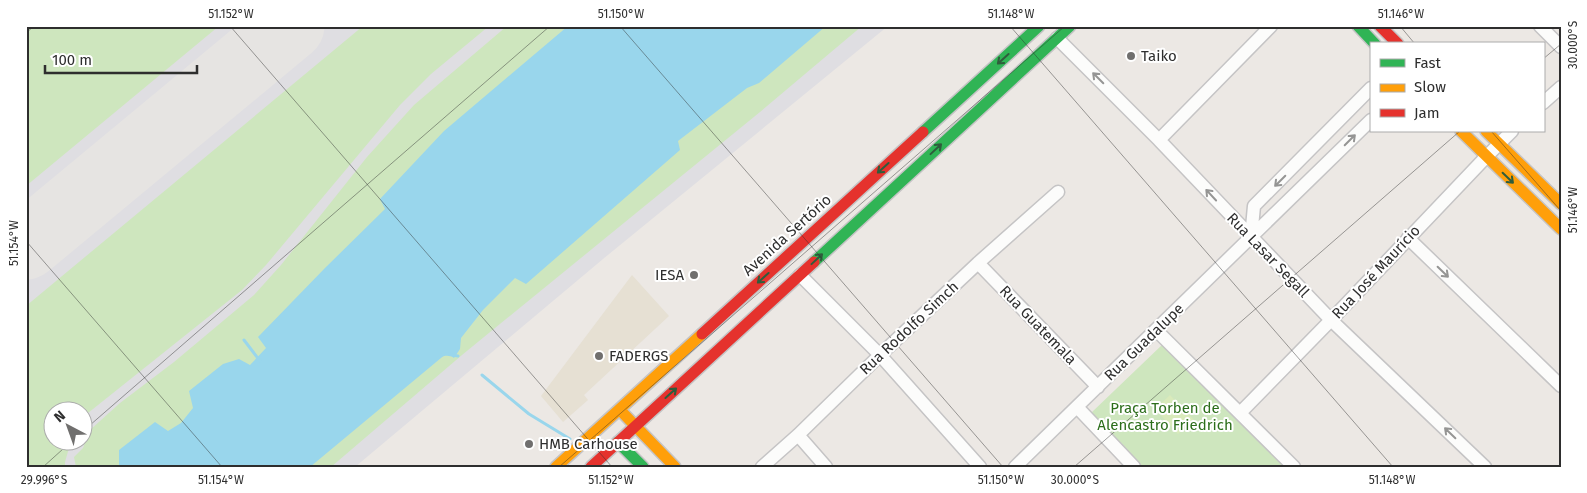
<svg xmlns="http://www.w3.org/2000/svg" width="1587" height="493" font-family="'Fira Sans',sans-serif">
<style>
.education{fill:#e6e0d3}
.airport{fill:#dfdee2;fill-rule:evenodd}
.green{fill:#cee6be}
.pitch{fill:#d9eabb}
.water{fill:#99d6ec}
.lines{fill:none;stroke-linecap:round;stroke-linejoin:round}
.stream{stroke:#99d6ec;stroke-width:3}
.taxiway{stroke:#e6e4e2;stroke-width:28}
.runway{stroke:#e6e4e2;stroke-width:69}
.street-casing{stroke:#c5c4c5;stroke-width:15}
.fast-casing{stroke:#c5c4c5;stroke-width:14}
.slow-casing{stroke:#c5c4c5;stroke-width:14}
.jam-casing{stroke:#c5c4c5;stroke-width:14}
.street{stroke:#fcfcfb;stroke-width:12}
.fast{stroke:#30b455;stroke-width:11}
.slow{stroke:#ff9f0a;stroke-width:11}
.jam{stroke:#e5322d;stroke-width:11}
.oneway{stroke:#2f5d3c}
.oneway2{stroke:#959594}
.ticks{fill:none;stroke:#2e2e2e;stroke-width:1;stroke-opacity:0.45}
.poi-dot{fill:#706f6e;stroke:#fff;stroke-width:2}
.labels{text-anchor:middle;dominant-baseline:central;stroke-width:4;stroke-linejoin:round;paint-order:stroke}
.poi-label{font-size:15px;fill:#2e2e2e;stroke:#fff;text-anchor:start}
.street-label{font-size:15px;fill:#2e2e2e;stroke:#fff}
.park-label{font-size:15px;fill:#2c6e1b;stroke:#fff}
.neatline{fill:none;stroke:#2e2e2e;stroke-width:2}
.ticks-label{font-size:12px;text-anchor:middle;fill:#2e2e2e}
</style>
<rect width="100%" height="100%" fill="#ece8e4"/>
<path class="education" d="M 632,275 L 669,316 L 584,395 L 588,400 L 563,422 L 541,396 Z"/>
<path class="airport" d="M 26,26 L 888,26 L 603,259 L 355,467 L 26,467 ZM 52,410 L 82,410 L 82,440 L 52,440 Z"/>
<path class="green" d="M 26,26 L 219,26 L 26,186 Z
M 363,26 L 489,26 L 431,74 L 400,105 L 266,265 L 242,290 L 88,413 L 83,420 L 82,410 L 52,410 L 52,440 L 71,441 L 65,462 L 65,467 L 26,467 L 26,306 Z
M 507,26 L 862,26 L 760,112 L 462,355 L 331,467 L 76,467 L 74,457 L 83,448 L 90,430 L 120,403 L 174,362 L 254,295 L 281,265 L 367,157 L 414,105 Z
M 1163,344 L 1286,467 L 1143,467 L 1091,413 Z"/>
<path class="pitch" d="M 1170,395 L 1194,420 L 1178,434 L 1155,409 Z"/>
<path class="water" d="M 568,26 L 826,26 L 759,83 L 747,88 L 678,141 L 680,150 L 526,284 L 515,278 L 483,310 L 461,338 L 460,349 L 454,358 L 447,353 L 310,467 L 119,467 L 119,450 L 155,422 L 168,431 L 181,423 L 193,408 L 189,391 L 223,364 L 239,359 L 250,365 L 266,348 L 258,337 L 325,268 L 385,209 L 380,199 L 444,131 Z"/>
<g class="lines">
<path class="stream" d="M 244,340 L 260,361
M 442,355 L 446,354 L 458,356
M 482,375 L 529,414 L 570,439"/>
<path class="taxiway" d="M 200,101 L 280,31 L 283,26"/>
<path class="runway" d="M 26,245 L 290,26"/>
<defs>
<path id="street" d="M 1540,26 L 1561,47
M 1057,38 L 1159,140 L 1331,320 L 1485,467
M 1543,103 L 1561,87
M 1159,140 L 1271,26
M 1251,238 L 1254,206 L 1371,88
M 1408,238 L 1561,386
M 978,263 L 1098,387
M 800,275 L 880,355 L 980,467
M 1156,330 L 1294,467
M 1077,407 L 1134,467
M 1240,413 L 1331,320 L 1486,157 L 1512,131
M 798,435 L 826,467
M 762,467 L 798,435 L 880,355 L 978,263 L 1058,192
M 1015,467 L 1371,120"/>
<path id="fast" d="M 1358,26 L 1375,44
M 923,132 L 1039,26
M 814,262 L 1070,26
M 618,442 L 643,467"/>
<path id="slow" d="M 1461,131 L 1561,229
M 1486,131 L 1561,204
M 620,410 L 675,467
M 556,467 L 702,334"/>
<path id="jam" d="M 1380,26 L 1398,44
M 702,334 L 923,132
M 591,467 L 814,262"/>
</defs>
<use href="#street" class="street-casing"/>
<use href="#fast" class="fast-casing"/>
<use href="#slow" class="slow-casing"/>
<use href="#jam" class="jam-casing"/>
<use href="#street" class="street"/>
<use href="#fast" class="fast"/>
<use href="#slow" class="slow"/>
<use href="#jam" class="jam"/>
</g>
<defs><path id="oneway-shaft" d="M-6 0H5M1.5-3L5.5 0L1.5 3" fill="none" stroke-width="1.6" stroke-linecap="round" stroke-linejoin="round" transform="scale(1.25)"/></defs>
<g class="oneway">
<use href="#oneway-shaft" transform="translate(1003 59) rotate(138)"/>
<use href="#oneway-shaft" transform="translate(936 149) rotate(-43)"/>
<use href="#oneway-shaft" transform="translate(883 168) rotate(138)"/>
<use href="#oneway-shaft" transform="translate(1508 178) rotate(44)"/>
<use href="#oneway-shaft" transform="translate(817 259) rotate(-43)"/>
<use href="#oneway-shaft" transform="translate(763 278) rotate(138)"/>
<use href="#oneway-shaft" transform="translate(671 393) rotate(-42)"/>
</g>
<g class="oneway2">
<use href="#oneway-shaft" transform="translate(1098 78) rotate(-135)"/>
<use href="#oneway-shaft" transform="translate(1350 140) rotate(-45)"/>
<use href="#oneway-shaft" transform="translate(1280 181) rotate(135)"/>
<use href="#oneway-shaft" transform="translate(1211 195) rotate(-133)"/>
<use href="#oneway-shaft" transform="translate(1443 272) rotate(44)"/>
<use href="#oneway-shaft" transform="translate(1450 433) rotate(-136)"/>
</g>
<path class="ticks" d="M 230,26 L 612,467M 620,26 L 1003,467M 1010,26 L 1393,467M 1400,26 L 1415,44M 26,33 L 34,26M 1543,59 L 1561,44M 1491,131 L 1561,211M 26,241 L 222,467M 82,432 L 550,26M 43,467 L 73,440M 559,467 L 1065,26M 1074,467 L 1460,131"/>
<g class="poi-dot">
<circle cx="1131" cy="56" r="5"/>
<circle cx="694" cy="275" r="5"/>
<circle cx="599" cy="356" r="5"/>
<circle cx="529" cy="444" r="5"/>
</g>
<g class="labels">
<g class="poi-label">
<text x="1141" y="56">Taiko</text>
<text x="684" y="275" text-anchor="end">IESA</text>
<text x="609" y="356">FADERGS</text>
<text x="539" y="444">HMB Carhouse</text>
</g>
<g class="street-label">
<text transform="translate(787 235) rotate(-42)">Avenida Sertório</text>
<text transform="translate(1268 255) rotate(46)">Rua Lasar Segall</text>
<text transform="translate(1376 272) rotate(-47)">Rua José Maurício</text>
<text transform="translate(1038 325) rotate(46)">Rua Guatemala</text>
<text transform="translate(909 328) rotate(-43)">Rua Rodolfo Simch</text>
<text transform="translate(1144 342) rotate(-44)">Rua Guadalupe</text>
</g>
<g class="park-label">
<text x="1165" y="408">Praça Torben de<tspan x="1165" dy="17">Alencastro Friedrich</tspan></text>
</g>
</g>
<rect width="1587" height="493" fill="none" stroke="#ffffff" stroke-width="55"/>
<rect x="1370" y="42" width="175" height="90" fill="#ffffff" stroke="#ababab"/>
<rect x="1380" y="59" width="25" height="8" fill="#30b455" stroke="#ababab"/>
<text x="1414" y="68" font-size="15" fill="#2e2e2e">Fast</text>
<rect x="1380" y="84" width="25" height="8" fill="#ff9f0a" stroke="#ababab"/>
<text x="1414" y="92" font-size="15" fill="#2e2e2e">Slow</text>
<rect x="1380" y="109" width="25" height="8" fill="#e5322d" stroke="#ababab"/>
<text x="1414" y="118" font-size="15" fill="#2e2e2e">Jam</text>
<g transform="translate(68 426) rotate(319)"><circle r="24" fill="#ffffff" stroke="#ababab"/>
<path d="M0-4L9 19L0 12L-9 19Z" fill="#706f6e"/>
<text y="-8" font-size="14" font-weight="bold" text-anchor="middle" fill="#2e2e2e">N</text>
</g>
<path d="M45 65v8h152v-8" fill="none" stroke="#2e2e2e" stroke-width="2.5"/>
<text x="52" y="65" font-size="15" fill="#2e2e2e" stroke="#ffffff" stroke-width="4" paint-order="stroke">100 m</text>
<rect x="28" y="28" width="1532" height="438" class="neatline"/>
<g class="ticks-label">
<text x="231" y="18">51.152°W</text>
<text x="621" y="18">51.150°W</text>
<text x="1011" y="18">51.148°W</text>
<text x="1401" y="18">51.146°W</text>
<text transform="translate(1573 45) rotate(-90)" y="4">30.000°S</text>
<text transform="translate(1573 210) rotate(-90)" y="4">51.146°W</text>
<text transform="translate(14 243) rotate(-90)" y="4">51.154°W</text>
<text x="44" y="484">29.996°S</text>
<text x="221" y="484">51.154°W</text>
<text x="611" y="484">51.152°W</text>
<text x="1001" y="484">51.150°W</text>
<text x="1075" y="484">30.000°S</text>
<text x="1392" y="484">51.148°W</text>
</g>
</svg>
